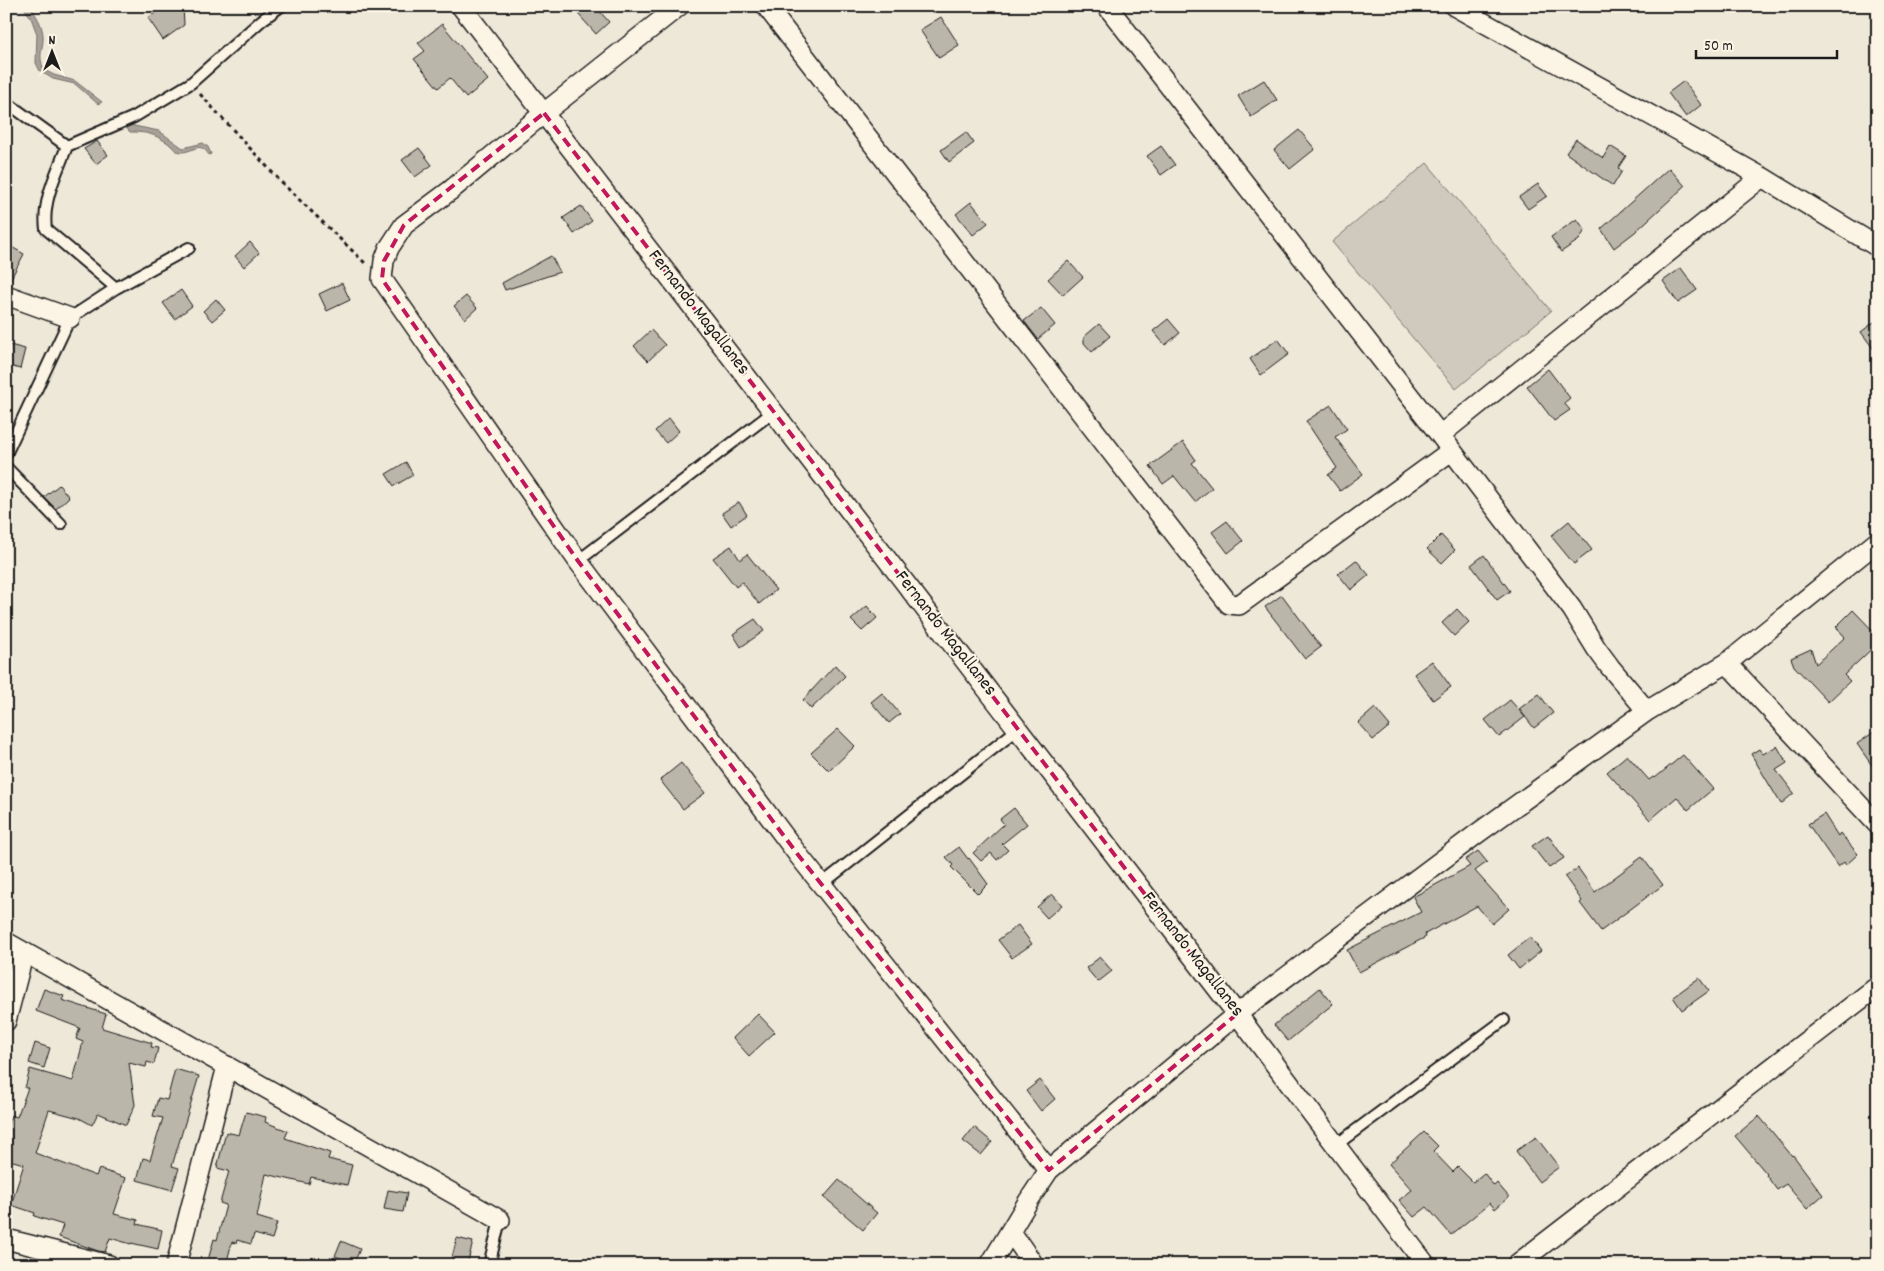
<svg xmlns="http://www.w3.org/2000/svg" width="1884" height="1271" font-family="Dekko,sans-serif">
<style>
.green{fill:#cfcabd;stroke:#76736c}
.water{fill:#a7a299;stroke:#6f6c67}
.building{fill:#bab6aa;stroke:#1c1c1c}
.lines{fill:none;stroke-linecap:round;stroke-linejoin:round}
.service-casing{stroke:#1c1c1c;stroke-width:14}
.minor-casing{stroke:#1c1c1c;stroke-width:22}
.path{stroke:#1c1c1c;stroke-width:3;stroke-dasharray:4 4;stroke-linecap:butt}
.service{stroke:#fcf5e5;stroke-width:10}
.minor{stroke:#fcf5e5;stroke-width:19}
.marked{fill:none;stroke:#c2185b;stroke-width:4;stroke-dasharray:10 6;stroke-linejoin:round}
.labels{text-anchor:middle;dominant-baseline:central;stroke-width:4;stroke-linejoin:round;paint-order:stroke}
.street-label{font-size:19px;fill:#1c1c1c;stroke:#fcf5e5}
</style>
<rect width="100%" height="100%" fill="#eee8d9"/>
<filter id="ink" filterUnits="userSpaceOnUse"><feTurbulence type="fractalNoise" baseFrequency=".02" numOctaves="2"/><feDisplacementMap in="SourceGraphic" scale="10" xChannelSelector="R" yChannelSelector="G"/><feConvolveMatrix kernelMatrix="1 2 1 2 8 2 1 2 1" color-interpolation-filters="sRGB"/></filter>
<g filter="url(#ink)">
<path class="green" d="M 1427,163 L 1551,311 L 1456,389 L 1332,242 Z"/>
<path class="water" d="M 23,6 L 29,6 C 36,14 42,24 43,35 C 44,49 37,53 44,70 L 54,75 L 75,81 L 102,102 L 98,104 L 75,84 L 53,79 L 40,71 L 36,63 L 37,34 L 31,18 Z
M 118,118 L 129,125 L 159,131 L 183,148 L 203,143 L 208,147 L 211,154 L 209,155 C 198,138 192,156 177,151 C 174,149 171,146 168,143 C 154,134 147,132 130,132 L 122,123 L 115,120 Z"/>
<path class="building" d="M 165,6 L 183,6 L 184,25 L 163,40 L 148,18 Z
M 571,6 L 595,6 L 609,22 L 596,34 Z
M 941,17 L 959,45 L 939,58 L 920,30 Z
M 442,24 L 488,80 L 466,98 L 450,78 L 438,88 L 414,59 L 425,51 L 418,43 Z
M 1264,80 L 1277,100 L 1251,117 L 1238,96 Z
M 1684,81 L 1701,105 L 1686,117 L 1668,93 Z
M 1299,130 L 1315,149 L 1290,169 L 1274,150 Z
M 966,132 L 974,143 L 949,162 L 941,150 Z
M 1576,139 L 1603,158 L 1610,146 L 1626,156 L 1618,168 L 1622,171 L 1613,186 L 1566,153 Z
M 97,141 L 108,155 L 96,164 L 84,149 Z
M 1161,146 L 1175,165 L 1161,175 L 1147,156 Z
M 419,148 L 432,165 L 415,177 L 402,160 Z
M 1669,168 L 1685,186 L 1635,232 L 1614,248 L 1601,229 Z
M 1538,184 L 1547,196 L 1528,209 L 1519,197 Z
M 971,202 L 988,223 L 973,235 L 956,214 Z
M 581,206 L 592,221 L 574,234 L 563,218 Z
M 1577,219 L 1585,230 L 1579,240 L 1561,252 L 1551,237 Z
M 250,242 L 259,253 L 244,267 L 235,256 Z
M 6,244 L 24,254 L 8,284 L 6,284 Z
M 551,256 L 560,272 L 505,290 L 502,283 Z
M 1068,261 L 1083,277 L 1063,295 L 1048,279 Z
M 1681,268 L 1697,290 L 1678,303 L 1663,281 Z
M 342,283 L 350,300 L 327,311 L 319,294 Z
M 181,290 L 192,306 L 175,319 L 163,303 Z
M 466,296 L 477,308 L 465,319 L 454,306 Z
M 216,299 L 225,310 L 212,321 L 203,311 Z
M 1041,308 L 1055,325 L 1038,339 L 1024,321 Z
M 1168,319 L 1180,333 L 1165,345 L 1153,331 Z
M 1878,319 L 1878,355 L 1861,332 Z
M 1099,324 L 1110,336 L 1092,352 L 1084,343 L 1084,337 Z
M 651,330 L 665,345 L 648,361 L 634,346 Z
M 1278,339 L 1289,354 L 1261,375 L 1250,359 Z
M 10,345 L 25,349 L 20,369 L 6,365 Z
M 1548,369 L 1570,398 L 1564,403 L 1570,410 L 1554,421 L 1527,386 Z
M 1331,405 L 1347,429 L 1335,437 L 1363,474 L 1340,491 L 1328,475 L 1337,468 L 1306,421 Z
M 669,418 L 679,431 L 666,443 L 655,431 Z
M 1183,442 L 1196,460 L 1192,463 L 1212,488 L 1195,502 L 1174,476 L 1163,484 L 1150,466 Z
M 406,462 L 413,475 L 394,486 L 386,474 Z
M 59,485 L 69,497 L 56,509 L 44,497 Z
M 739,502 L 747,515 L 731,526 L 722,513 Z
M 1227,521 L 1243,541 L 1228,553 L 1212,532 Z
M 1569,521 L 1592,550 L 1574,564 L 1551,536 Z
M 1441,535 L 1455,550 L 1442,563 L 1427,549 Z
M 731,546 L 740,560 L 747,554 L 776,590 L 759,604 L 742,582 L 736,587 L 713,558 Z
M 1484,555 L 1510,591 L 1497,600 L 1471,565 Z
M 1356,560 L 1369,575 L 1351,590 L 1338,574 Z
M 1282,595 L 1321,647 L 1305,659 L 1265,607 Z
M 867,606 L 877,618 L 862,631 L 851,620 Z
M 1457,609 L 1469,622 L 1454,636 L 1442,623 Z
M 1853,610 L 1878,636 L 1878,643 L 1844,675 L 1850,681 L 1828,702 L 1794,666 L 1791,658 L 1811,649 L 1816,664 L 1845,637 L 1836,627 Z
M 755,619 L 764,631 L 741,647 L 733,634 Z
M 1432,661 L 1451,687 L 1433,700 L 1414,674 Z
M 835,665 L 845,676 L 811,709 L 803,700 Z
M 882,693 L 900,714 L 889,723 L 871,702 Z
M 1539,694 L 1553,713 L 1534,728 L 1519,709 Z
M 1510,700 L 1525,717 L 1499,737 L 1485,720 Z
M 1375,708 L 1390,726 L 1373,740 L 1358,723 Z
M 838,729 L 855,746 L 829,771 L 811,753 Z
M 1878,729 L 1878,774 L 1857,744 Z
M 1777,746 L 1787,763 L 1776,770 L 1794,793 L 1781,804 L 1751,754 L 1759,749 L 1763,754 Z
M 1627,755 L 1649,780 L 1653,777 L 1655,778 L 1683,755 L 1713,789 L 1688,810 L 1677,797 L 1650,820 L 1607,772 Z
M 681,763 L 705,793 L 683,809 L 660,780 Z
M 1014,808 L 1027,824 L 1002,844 L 1008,850 L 997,860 L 991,853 L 981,861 L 973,853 L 1004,824 L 1000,819 Z
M 1824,814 L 1838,836 L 1840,833 L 1858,854 L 1846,865 L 1844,862 L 1838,867 L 1808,824 Z
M 1548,835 L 1564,858 L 1549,868 L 1532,846 Z
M 959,847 L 968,859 L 969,858 L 988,884 L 978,894 L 951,867 L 953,865 L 946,857 Z
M 1478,851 L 1487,862 L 1475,871 L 1509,909 L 1492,924 L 1477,906 L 1425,934 L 1426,937 L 1359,972 L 1347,950 L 1421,912 L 1413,897 L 1470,866 L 1465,860 Z
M 1642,857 L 1663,885 L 1601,931 L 1580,903 L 1582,901 L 1565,877 L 1578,868 L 1595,892 Z
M 1052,894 L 1062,905 L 1047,918 L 1037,907 Z
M 1018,925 L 1032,944 L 1012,958 L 998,940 Z
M 1530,937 L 1541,951 L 1519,969 L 1508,955 Z
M 1100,957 L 1112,971 L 1098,982 L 1086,968 Z
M 1699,978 L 1709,991 L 1682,1010 L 1673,997 Z
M 1320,988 L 1333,1004 L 1288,1041 L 1274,1025 Z
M 44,989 L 64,996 L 62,1000 L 106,1014 L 102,1028 L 152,1043 L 151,1047 L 158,1048 L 154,1064 L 147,1062 L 146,1067 L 129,1063 L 135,1105 L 126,1125 L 98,1113 L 92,1125 L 79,1118 L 49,1110 L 35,1153 L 96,1176 L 99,1169 L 126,1178 L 114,1214 L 138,1220 L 137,1224 L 162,1230 L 158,1249 L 131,1243 L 131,1244 L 110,1238 L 105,1252 L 98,1251 L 59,1237 L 63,1225 L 34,1216 L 35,1213 L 11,1205 L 24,1164 L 6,1159 L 6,1130 L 11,1115 L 17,1117 L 28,1088 L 25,1088 L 30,1069 L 73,1081 L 83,1042 L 76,1039 L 80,1028 L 36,1011 Z
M 758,1014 L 775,1032 L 749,1056 L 733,1038 Z
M 35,1043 L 50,1048 L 44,1068 L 29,1063 Z
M 175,1069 L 199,1076 L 172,1166 L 179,1168 L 172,1190 L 137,1180 L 143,1158 L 150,1160 L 163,1118 L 153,1116 L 158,1098 L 167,1100 Z
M 1040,1080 L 1055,1099 L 1041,1111 L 1026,1091 Z
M 246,1112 L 266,1117 L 265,1122 L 288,1131 L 285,1138 L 330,1153 L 328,1159 L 352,1165 L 347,1185 L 311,1177 L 309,1184 L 266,1174 L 257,1217 L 277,1223 L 272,1239 L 254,1234 L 251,1244 L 237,1240 L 236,1243 L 232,1242 L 226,1265 L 223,1265 L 208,1260 L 214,1239 L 217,1240 L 226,1205 L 220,1203 L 229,1171 L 217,1168 L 226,1132 L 239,1135 Z
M 1759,1116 L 1792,1156 L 1793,1155 L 1823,1195 L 1807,1209 L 1786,1184 L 1777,1190 L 1766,1175 L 1767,1174 L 1735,1136 Z
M 974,1127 L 992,1142 L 981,1155 L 963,1141 Z
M 1424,1132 L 1438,1146 L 1433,1151 L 1453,1172 L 1458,1167 L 1473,1182 L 1484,1173 L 1494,1186 L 1497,1183 L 1509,1197 L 1495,1209 L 1490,1203 L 1451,1235 L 1427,1207 L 1414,1217 L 1399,1200 L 1412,1190 L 1389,1164 Z
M 1536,1137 L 1559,1167 L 1539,1182 L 1516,1151 Z
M 839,1180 L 877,1213 L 863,1230 L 824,1197 Z
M 388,1190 L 407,1193 L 403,1212 L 384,1209 Z
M 457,1238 L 473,1242 L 467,1265 L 450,1265 Z
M 341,1241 L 360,1249 L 354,1263 L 335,1256 Z"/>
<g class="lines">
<defs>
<path id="service" d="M 6,102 L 67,146
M 116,288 L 46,229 C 42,200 57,173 67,146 L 134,117 L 191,83 L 262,20 L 281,6
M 6,454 L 70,318 L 116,288 L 189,248
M 6,467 L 61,524
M 578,561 L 773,412
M 822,884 L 1018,729
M 1336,1145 L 1504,1020
M 489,1265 L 500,1220"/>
<path id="minor" d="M 461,6 L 1237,1014 L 1426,1265
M 679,6 L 544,113 L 451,190 L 404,225 L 389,248 L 384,261 L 382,279 L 578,561 L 799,856 L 1049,1170
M 766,6 L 1229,604 L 1239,605 L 1451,451
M 1107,6 L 1440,435 L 1572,609 L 1596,648 L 1610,667 L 1647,711
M 1454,6 L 1762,177 L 1878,247
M 6,295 L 70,318
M 1440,435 L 1762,177
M 1727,663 L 1878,825
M 6,942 L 500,1220
M 6,1021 L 24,952
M 1011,1232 L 1034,1265
M 6,1239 L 109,1265
M 176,1265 L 227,1066
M 990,1265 L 1029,1200 L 1049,1170 L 1237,1014 L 1478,833 L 1647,711 L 1727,663 L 1878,541
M 1516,1265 L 1878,986"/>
</defs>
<use href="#service" class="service-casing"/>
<use href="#minor" class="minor-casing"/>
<path class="path" d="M 200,94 L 283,184 L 365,263"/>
<use href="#service" class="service"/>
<use href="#minor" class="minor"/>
</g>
</g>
<path class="marked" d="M 544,113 L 1237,1014 L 1049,1170 L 799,856 L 578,561 L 382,279 L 384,261 L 404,225 Z"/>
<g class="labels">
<g class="street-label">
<text transform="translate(698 313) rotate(52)">Fernando Magallanes</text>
<text transform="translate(945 634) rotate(52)">Fernando Magallanes</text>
<text transform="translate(1192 955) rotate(52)">Fernando Magallanes</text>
</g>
</g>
<rect width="1884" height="1271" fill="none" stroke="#fcf5e5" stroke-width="25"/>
<rect x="12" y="12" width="1859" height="1246" fill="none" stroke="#1c1c1c" stroke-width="2" filter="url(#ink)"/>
<g transform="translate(52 52)" stroke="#fcf5e5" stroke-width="4" paint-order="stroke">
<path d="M0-4L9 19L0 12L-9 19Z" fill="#1c1c1c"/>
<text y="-8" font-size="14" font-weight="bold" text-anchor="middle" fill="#1c1c1c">N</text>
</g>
<path d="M1696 50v8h141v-8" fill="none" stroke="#1c1c1c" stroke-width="2.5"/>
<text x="1704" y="50" font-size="15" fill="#1c1c1c" stroke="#fcf5e5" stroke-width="4" paint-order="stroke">50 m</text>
</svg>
